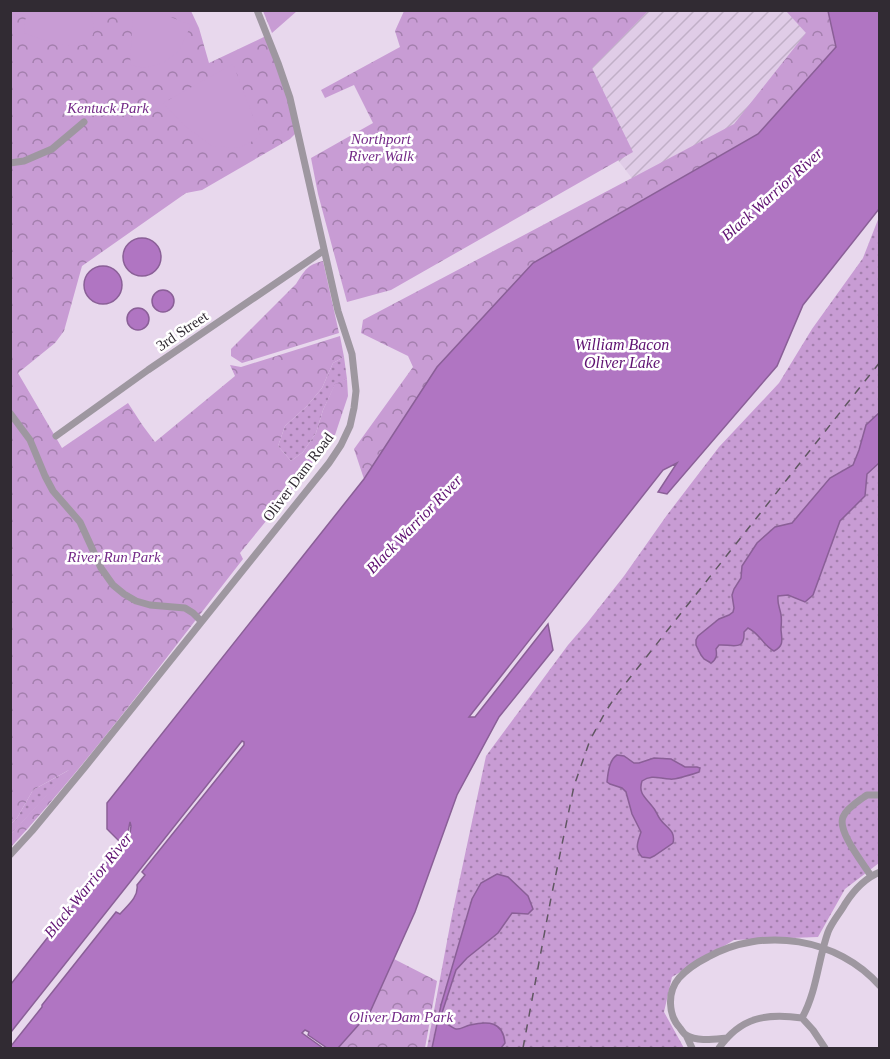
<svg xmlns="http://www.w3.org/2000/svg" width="890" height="1059" font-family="'Times New Roman',serif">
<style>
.industrial{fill:url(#industrial-furrows)}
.grass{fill:url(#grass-dots)}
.forest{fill:url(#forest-crowns)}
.pitch{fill:#c89cd4}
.water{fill:#b075c2;stroke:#8a5f97;stroke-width:1.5}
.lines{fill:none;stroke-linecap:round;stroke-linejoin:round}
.minor{stroke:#9e97a0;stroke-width:7}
.rail{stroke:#605762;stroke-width:1.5;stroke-dasharray:8 8;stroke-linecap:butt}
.labels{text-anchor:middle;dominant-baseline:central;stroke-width:5;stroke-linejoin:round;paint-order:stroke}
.park-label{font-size:15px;font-style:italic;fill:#742a88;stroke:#fff}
.street-label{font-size:15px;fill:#312b33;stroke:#fff}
.water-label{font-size:16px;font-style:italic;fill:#5e1071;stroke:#fff}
</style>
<defs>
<pattern id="industrial-furrows" width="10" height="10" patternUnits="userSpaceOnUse" patternTransform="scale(1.5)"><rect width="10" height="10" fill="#e0cce7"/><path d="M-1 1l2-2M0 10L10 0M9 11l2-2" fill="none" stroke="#c1afc7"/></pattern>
<pattern id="grass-dots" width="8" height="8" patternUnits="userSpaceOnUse" patternTransform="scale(1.5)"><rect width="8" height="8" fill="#c89cd4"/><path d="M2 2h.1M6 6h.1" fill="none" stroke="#a37fad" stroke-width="1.8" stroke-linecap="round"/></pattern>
<pattern id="forest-crowns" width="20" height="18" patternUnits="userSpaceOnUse" patternTransform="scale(1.5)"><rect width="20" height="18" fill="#c89cd4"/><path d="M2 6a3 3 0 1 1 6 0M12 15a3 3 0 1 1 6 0" fill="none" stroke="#a37fad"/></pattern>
</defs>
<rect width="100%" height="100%" fill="#e8d8ed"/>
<path class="industrial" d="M 618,11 L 814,11 L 828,45 L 758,138 L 641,190 L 553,76 Z"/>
<path class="grass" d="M 879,217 L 879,863 L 845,889 L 818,937 L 734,940 L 672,977 L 664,1012 L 684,1048 L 427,1048 L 451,920 L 486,756 L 568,645 L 587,623 L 624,576 L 667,515 L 719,447 L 779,383 L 812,329 L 863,258 Z
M 344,357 L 347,379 L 335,385 L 323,410 L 316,433 L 303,452 L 291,461 L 278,446 L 285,426 L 307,406 L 322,388 L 333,363 Z
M 71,769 L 14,831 L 11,834 L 11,824 L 17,818 L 33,790 Z"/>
<path class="forest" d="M 11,11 L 191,11 L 199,28 L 209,63 L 268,35 L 298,131 L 290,139 L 202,190 L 186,193 L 82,266 L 64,331 L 55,343 L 18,373 L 62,448 L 128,403 L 143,426 L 155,442 L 235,376 L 230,365 L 241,367 L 340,336 L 344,357 L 333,363 L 322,388 L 307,406 L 285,426 L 278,446 L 291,461 L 303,452 L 316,433 L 323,410 L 335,384 L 347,379 L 348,396 L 334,438 L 240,553 L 243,559 C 167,656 94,756 11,847 L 11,834 L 69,770 L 33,790 L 17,818 L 11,824 Z
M 263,11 L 297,11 L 272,33 Z
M 404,11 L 648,11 L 592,68 L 633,152 L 391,290 L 347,302 L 318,194 L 311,158 L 373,123 L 354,85 L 325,98 L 321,90 L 400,47 L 395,31 Z
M 786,11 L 828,11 L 836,47 L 758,134 L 533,263 L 437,367 L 364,479 L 354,449 L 413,367 L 408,356 L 361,333 L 363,320 L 734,124 L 806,33 Z
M 323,261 L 339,333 L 242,363 L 231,356 L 231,349 L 296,284 C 305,270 307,265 323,261 Z
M 394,959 L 437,981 L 425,1048 L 338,1048 L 370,1012 Z"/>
<path class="pitch" d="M 30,10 L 91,11 C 92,18 95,27 93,34 C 86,59 40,38 24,33 L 25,20 Z
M 133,11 L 155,11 L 191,25 L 179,51 L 163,63 L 145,68 L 130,65 Z
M 233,64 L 261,137 L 238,148 L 212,146 L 185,126 L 163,103 Z"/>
<path class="water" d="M 828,11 L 879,11 L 879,209 L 803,305 L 777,366 L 667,494 L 658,492 L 677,463 L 663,470 L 469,717 L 475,717 L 548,624 L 553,650 L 499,717 L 457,795 L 415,912 L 370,1012 L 338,1048 L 327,1048 L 308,1035 L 309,1032 L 305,1030 L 302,1033 L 323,1048 L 11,1048 L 11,1046 L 42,1007 L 42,1005 L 116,912 L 120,914 C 127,906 139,897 137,885 L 145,875 L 142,872 L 244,745 L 244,742 L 242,741 L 11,1032 L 11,984 L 130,833 L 131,826 L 130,822 L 128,832 L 120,842 L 107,829 L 107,803 L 364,479 L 437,367 L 533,263 L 758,134 L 836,47 Z
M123 257a19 19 0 1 1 38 0a19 19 0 1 1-38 0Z
M84 285a19 19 0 1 1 38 0a19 19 0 1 1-38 0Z
M152 301a11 11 0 1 1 22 0a11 11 0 1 1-22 0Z
M127 319a11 11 0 1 1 22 0a11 11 0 1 1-22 0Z
M 879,413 L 879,463 L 867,474 L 865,496 L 840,521 L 813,595 L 805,602 L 788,595 L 778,596 C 777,604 780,608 781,615 C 782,620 781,625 781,630 C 782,640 784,646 774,651 C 763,645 759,633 748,628 L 744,632 C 745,652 732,644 719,645 L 716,649 C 717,655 717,659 711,663 L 704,659 L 701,655 L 696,645 L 696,640 L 698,636 L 719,619 L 729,615 L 733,612 L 734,608 L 732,595 L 734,589 L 741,578 L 742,566 L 757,543 L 775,527 L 792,523 L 830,478 L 853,465 L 859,450 L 866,425 Z
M 617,755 L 624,756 L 634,763 L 639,763 L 654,758 L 671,759 L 685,767 L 697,767 L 700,768 L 699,772 C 693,774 674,780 670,779 C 660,779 652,774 642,781 C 638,793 645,797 652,806 C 656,810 657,815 660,819 C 666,828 676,830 673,843 L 654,856 L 650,858 L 642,857 C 634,848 638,842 641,832 L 632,814 L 626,792 L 622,788 L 610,784 L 607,782 C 608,773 609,760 617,755 Z
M 497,874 L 508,877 L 528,896 L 533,909 L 528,914 L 512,913 L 498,933 L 467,958 L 456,970 L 440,1019 C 443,1021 454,1029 456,1029 C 460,1030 465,1026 470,1025 C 488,1021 503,1021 505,1043 L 501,1048 L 432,1048 L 441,1005 L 472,899 L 481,883 Z"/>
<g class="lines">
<path class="minor" d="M 10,163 L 24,161 L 52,149 L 84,122
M 10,413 L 30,440 L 45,476 L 53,491 L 80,522 L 101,568 L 113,585 L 124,594 L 136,601 L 150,605 L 185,608 L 193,613 L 201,621
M 56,436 L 148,370 L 323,251
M 10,855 L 32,831 L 85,767 L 329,463 L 341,445 L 350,426 L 354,408 L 356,391 L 352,354 L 338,311 L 290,98 L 278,63 L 257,10
M 871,876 C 863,863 837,831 843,817 C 846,809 857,802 864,797 L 867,795 L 880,795
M 802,1018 C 817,991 818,960 828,932 C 832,922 840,913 845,904 C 854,890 865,878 880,872
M 686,1035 L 692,1048
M 727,1038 C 715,1039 697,1042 686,1035 C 684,1034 682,1031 680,1028 C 668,1015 667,992 679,978 C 687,969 698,962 708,957 C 763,926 838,938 880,986
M 719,1048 C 741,1017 766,1013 802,1018 L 813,1030 L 825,1048"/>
<path class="rail" d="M 523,1048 L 551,898 L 574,786 L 590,740 L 606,711 L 617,694 L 880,362"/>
</g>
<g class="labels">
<g class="park-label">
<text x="108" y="108">Kentuck Park</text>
<text x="381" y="139">Northport<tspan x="381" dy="17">River Walk</tspan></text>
<text x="114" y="557">River Run Park</text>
<text x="401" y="1017">Oliver Dam Park</text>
</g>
<g class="street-label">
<text transform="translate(182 331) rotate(-34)">3rd Street</text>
<text transform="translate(298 477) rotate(-53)">Oliver Dam Road</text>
</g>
<g class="water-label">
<text transform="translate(772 194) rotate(-42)">Black Warrior River</text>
<text x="622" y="344">William Bacon<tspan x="622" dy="18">Oliver Lake</tspan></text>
<text transform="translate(414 524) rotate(-46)">Black Warrior River</text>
<text transform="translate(88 885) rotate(-51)">Black Warrior River</text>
</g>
</g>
<rect width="890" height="1059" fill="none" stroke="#312b33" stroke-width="24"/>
</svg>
